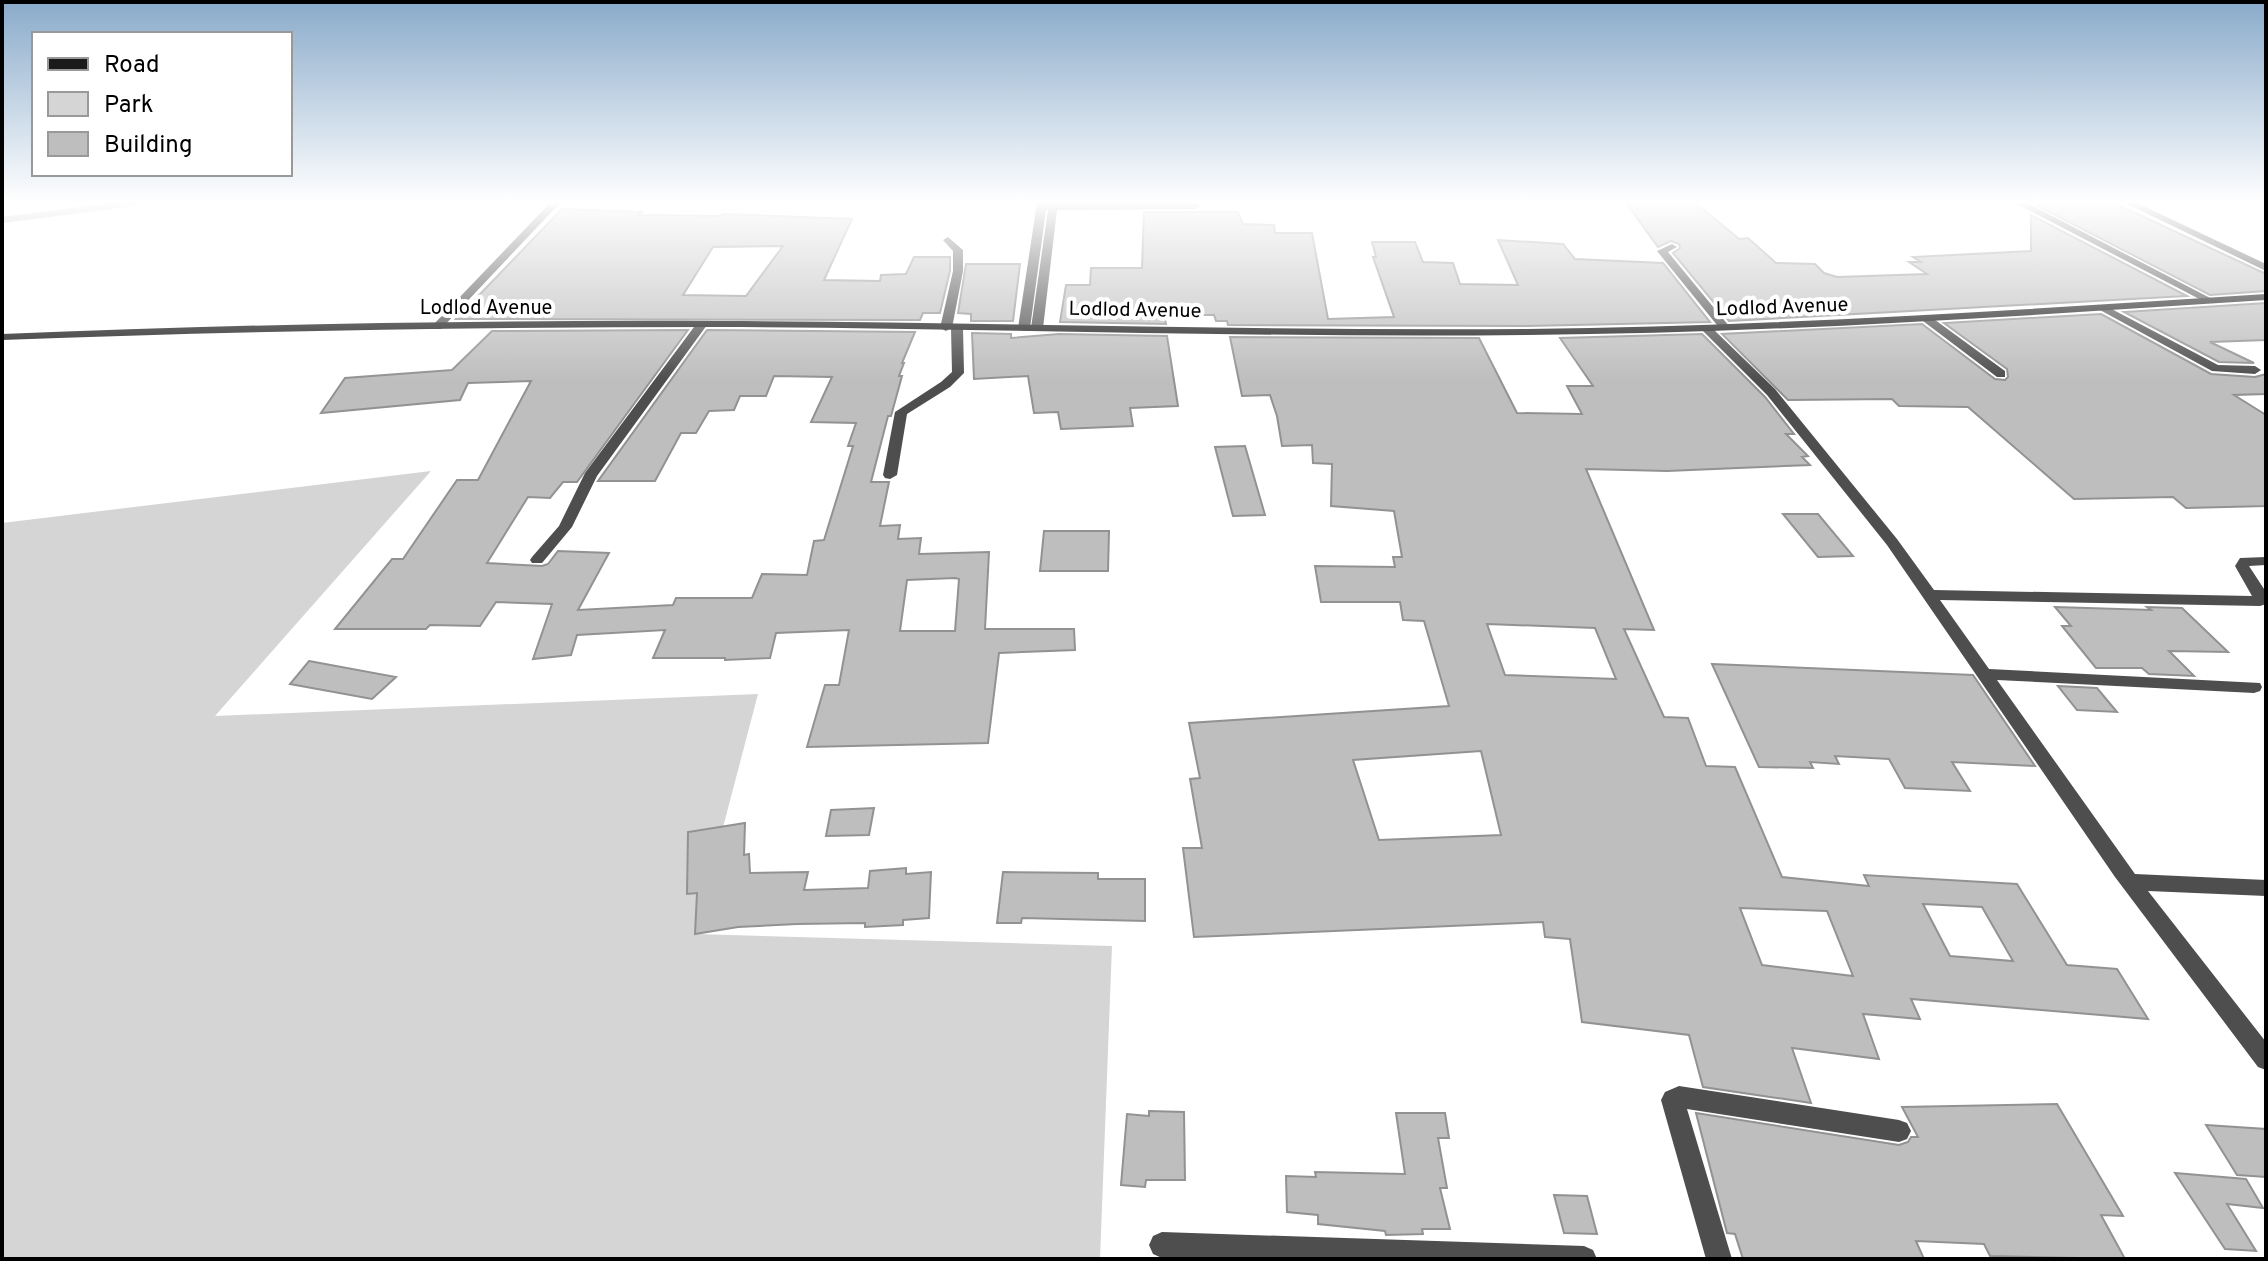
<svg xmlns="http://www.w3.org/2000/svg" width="2268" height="1261" font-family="Overpass,sans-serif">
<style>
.green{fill:#d5d5d5}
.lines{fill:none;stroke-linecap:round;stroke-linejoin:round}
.stream{stroke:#9c9c9c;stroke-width:6}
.building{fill:#bebebe;stroke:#929292;stroke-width:2;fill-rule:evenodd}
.street{fill:#4e4e4e;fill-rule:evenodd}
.secondary{fill:#1b1b1b;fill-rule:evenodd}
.labels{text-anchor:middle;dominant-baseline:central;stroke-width:8;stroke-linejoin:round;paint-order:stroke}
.far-street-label{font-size:20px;fill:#000;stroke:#fff}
</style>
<rect width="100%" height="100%" fill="#fff"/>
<path class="green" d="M 431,471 L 215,716 L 758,694 L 695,934 L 1112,946 L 1100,1259 L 2,1259 L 2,523 Z"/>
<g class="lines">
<path class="stream" d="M 2,220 L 134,203"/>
</g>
<path class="building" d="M 1626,203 L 1696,203 L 1739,239 L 1748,238 L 1776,263 L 1815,264 L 1824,273 L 1837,277 L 1927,274 L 1909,262 L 1921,262 L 1913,257 L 2031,251 L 2031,215 L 2187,296 L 1729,321 L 1673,253 L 1680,248 L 1679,244 L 1671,241 L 1658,247 Z
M 2114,203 L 2266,274 L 2266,291 L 2210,295 L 2036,205 Z
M 562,209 L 642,212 L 639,215 L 721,216 L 723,214 L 852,219 L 824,280 L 880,281 L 881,275 L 906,274 L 914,257 L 950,257 L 950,271 L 940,313 L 923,313 L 920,320 L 456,319 ZM 783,246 L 746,296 L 683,295 L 713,247 Z
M 1144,212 L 1238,212 L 1243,224 L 1274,225 L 1275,233 L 1312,233 L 1328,319 L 1394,317 L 1373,257 L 1376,257 L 1372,242 L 1415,242 L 1423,262 L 1453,263 L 1460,284 L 1518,285 L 1498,240 L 1563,244 L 1575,259 L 1663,263 L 1710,322 L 1527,326 L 1228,325 L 1227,321 L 1216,321 L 1214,315 L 1164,315 L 1166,324 L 1060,322 L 1066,285 L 1090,285 L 1091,268 L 1142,268 Z
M 966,264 L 1020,264 L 1013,321 L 971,321 L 971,314 L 958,313 Z
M 2266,303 L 2266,340 L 2210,342 L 2254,363 L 2219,362 L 2124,312 Z
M 2101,314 L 2211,374 L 2255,377 L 2266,374 L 2266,394 L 2234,395 L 2266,415 L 2266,506 L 2186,508 L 2173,497 L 2074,499 L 1968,407 L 1899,406 L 1892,399 L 1788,400 L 1722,334 L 1922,324 L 1995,379 L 2005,380 L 2008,377 L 2007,369 L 1944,323 Z
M 688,330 L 577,482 L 563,482 L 550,498 L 528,497 L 487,563 L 542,566 L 548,564 L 558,551 L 609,553 L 578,610 L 673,605 L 676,598 L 752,598 L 762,574 L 807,575 L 814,541 L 824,540 L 853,446 L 848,446 L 856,423 L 811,422 L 832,377 L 774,376 L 766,396 L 740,396 L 734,410 L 709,411 L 696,433 L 681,433 L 655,481 L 598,481 L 707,330 L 915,332 L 902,363 L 904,363 L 899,376 L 902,376 L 891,416 L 888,416 L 871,482 L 889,482 L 880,526 L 900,525 L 898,539 L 921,538 L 919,554 L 989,552 L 985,629 L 1074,629 L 1075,650 L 999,653 L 988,743 L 807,747 L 825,685 L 839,685 L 849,630 L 776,633 L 770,658 L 725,660 L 725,658 L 653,658 L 665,630 L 577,635 L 571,655 L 533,659 L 552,604 L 496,602 L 480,626 L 430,625 L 426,629 L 335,629 L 392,559 L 403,559 L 457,480 L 478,480 L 531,381 L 468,383 L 460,400 L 321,413 L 345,378 L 452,370 L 492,331 ZM 955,578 L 959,579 L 955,631 L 900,631 L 907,580 Z
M 972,333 L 1011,334 L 1011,338 L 1059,334 L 1167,336 L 1178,406 L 1130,408 L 1133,426 L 1061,429 L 1058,412 L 1034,413 L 1028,376 L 974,379 Z
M 1702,334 L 1765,397 L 1794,434 L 1786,434 L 1808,456 L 1802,457 L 1810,465 L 1667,471 L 1586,469 L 1654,630 L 1624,629 L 1664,717 L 1688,718 L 1706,766 L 1735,767 L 1782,877 L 1869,886 L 1864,875 L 2017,884 L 2067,965 L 2117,969 L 2148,1019 L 1911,999 L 1920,1019 L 1863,1014 L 1879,1059 L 1792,1048 L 1811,1103 L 1703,1087 L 1689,1035 L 1582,1022 L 1570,939 L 1545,937 L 1543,922 L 1194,937 L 1183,848 L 1202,848 L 1190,779 L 1200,778 L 1189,723 L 1449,706 L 1424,621 L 1403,620 L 1400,602 L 1321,602 L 1315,566 L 1395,567 L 1393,557 L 1402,557 L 1394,511 L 1331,506 L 1332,464 L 1313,463 L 1312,445 L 1282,446 L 1277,416 L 1270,395 L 1242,396 L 1230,337 L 1479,338 L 1517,413 L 1582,414 L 1567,386 L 1593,386 L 1560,338 ZM 1487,624 L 1595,628 L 1616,679 L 1505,675 ZM 1481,751 L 1501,835 L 1379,840 L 1353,760 ZM 1923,904 L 1982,907 L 2013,961 L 1950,956 ZM 1740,908 L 1827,911 L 1853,976 L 1762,965 Z
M 1245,446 L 1265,515 L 1233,516 L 1215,447 Z
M 1783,514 L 1818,514 L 1853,556 L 1818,557 Z
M 1044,531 L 1109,531 L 1108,571 L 1040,571 Z
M 2055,607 L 2151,610 L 2147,607 L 2182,608 L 2228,652 L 2169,651 L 2194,676 L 2149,674 L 2142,668 L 2096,668 L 2062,626 L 2071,626 Z
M 309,661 L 396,677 L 372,699 L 290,684 Z
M 1712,664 L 1973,675 L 2035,766 L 1952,762 L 1970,791 L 1905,788 L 1889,759 L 1835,756 L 1839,764 L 1810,762 L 1813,768 L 1759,767 Z
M 2058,686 L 2097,688 L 2117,712 L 2077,710 Z
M 874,808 L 869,835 L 826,836 L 831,810 Z
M 745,823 L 744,855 L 749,854 L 750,873 L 808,872 L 804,890 L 868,888 L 870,871 L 906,868 L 906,874 L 931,872 L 929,918 L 903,920 L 903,925 L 865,927 L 865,923 L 797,924 L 738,927 L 695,934 L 697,893 L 687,894 L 688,832 Z
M 1003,872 L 1098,873 L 1098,879 L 1145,879 L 1145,921 L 1022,918 L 1021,923 L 997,923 Z
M 2057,1104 L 2123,1216 L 2101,1215 L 2125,1259 L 1990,1256 L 1984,1244 L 1916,1241 L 1924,1259 L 1743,1259 L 1735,1234 L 1727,1233 L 1696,1113 L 1899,1145 L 1908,1142 L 1911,1137 L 1918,1137 L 1902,1107 Z
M 1149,1111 L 1184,1112 L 1185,1180 L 1146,1180 L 1145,1187 L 1121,1185 L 1127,1114 L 1149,1116 Z
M 1396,1113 L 1445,1113 L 1449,1138 L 1438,1138 L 1447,1188 L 1440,1188 L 1450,1229 L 1422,1229 L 1423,1234 L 1386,1235 L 1385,1231 L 1318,1224 L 1318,1215 L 1287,1212 L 1286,1176 L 1316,1177 L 1315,1172 L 1405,1174 Z
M 2206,1125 L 2266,1129 L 2266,1177 L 2237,1175 Z
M 2175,1173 L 2246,1179 L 2263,1208 L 2227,1204 L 2256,1251 L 2225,1249 Z
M 1554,1195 L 1587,1196 L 1597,1234 L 1564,1233 Z"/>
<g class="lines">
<path class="street" d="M 550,203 L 560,203 L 441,329 L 433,329 L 433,325 Z
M 1037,203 L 1196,203 L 1201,206 L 1196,209 L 1057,210 L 1043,328 L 1037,331 L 1031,328 L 1048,210 L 1046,210 L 1030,328 L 1024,331 L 1018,328 Z
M 2015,203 L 2027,203 L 2216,301 L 2207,303 Z
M 2125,203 L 2137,203 L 2266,264 L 2266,271 Z
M 948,237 L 963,250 L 963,271 L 952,328 L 957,325 L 963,328 L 964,373 L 950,387 L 907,414 L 897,475 L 890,479 L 885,478 L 883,475 L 895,412 L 941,382 L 952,372 L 951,328 L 946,331 L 940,328 L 953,271 L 953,251 L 943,240 Z
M 1672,244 L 1677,247 L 1668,252 L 1729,326 L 1729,330 L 1721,330 L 1657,251 Z
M 2104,305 L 2218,365 L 2255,366 L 2261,370 L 2255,374 L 2212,371 L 2100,310 L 2100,306 Z
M 1923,317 L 1931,317 L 2005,371 L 2005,377 L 1997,377 L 1923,321 Z
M 697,323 L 707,325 L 597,476 L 572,527 L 542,563 L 532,563 L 530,560 L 532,557 L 559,526 L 585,473 Z
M 1703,327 L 1711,327 L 1775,389 L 1897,539 L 1934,590 L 2252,596 L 2235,566 L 2240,558 L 2266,557 L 2266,565 L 2249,566 L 2266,592 L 2266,604 L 2260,606 L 1940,600 L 1989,669 L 2260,683 L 2262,687 L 2260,691 L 2254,693 L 1997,680 L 2135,874 L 2266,880 L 2266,896 L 2148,891 L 2266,1042 L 2266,1070 L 2258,1067 L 2115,877 L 1887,545 L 1767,395 L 1703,331 Z
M 1679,1086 L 1899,1120 L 1907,1123 L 1911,1131 L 1907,1139 L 1899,1142 L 1687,1109 L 1732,1259 L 1706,1259 L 1661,1100 L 1665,1092 Z
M 1162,1232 L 1584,1246 L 1593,1250 L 1597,1259 L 1162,1258 L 1153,1254 L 1149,1245 L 1153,1236 Z"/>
<path class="secondary" d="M 2266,294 L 2266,300 C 2020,316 1774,333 1527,335 C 1258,338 988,328 719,327 C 480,327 241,331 2,340 L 2,334 C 241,324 480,320 719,321 C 988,322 1258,331 1527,329 C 1774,326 2020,310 2266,294 Z"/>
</g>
<linearGradient id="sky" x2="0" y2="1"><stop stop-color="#89aaca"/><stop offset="0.53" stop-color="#fff"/><stop offset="1" stop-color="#fff" stop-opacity="0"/></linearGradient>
<rect width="2268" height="380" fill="url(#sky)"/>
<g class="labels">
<g class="far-street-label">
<text transform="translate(1782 308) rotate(-2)">Lodlod Avenue</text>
<text x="486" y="309">Lodlod Avenue</text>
<text transform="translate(1135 311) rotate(1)">Lodlod Avenue</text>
</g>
</g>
<rect width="2268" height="1261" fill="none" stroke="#000000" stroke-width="8"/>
<rect x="32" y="32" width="260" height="144" fill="#ffffff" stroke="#999999" stroke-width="2"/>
<rect x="48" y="58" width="40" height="12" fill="#1b1b1b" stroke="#999999" stroke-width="2"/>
<text x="104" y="72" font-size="24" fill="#000000">Road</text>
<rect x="48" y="92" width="40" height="24" fill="#d5d5d5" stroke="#999999" stroke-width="2"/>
<text x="104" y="112" font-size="24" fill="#000000">Park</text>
<rect x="48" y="132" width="40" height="24" fill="#bebebe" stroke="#999999" stroke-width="2"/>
<text x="104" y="152" font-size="24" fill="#000000">Building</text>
</svg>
